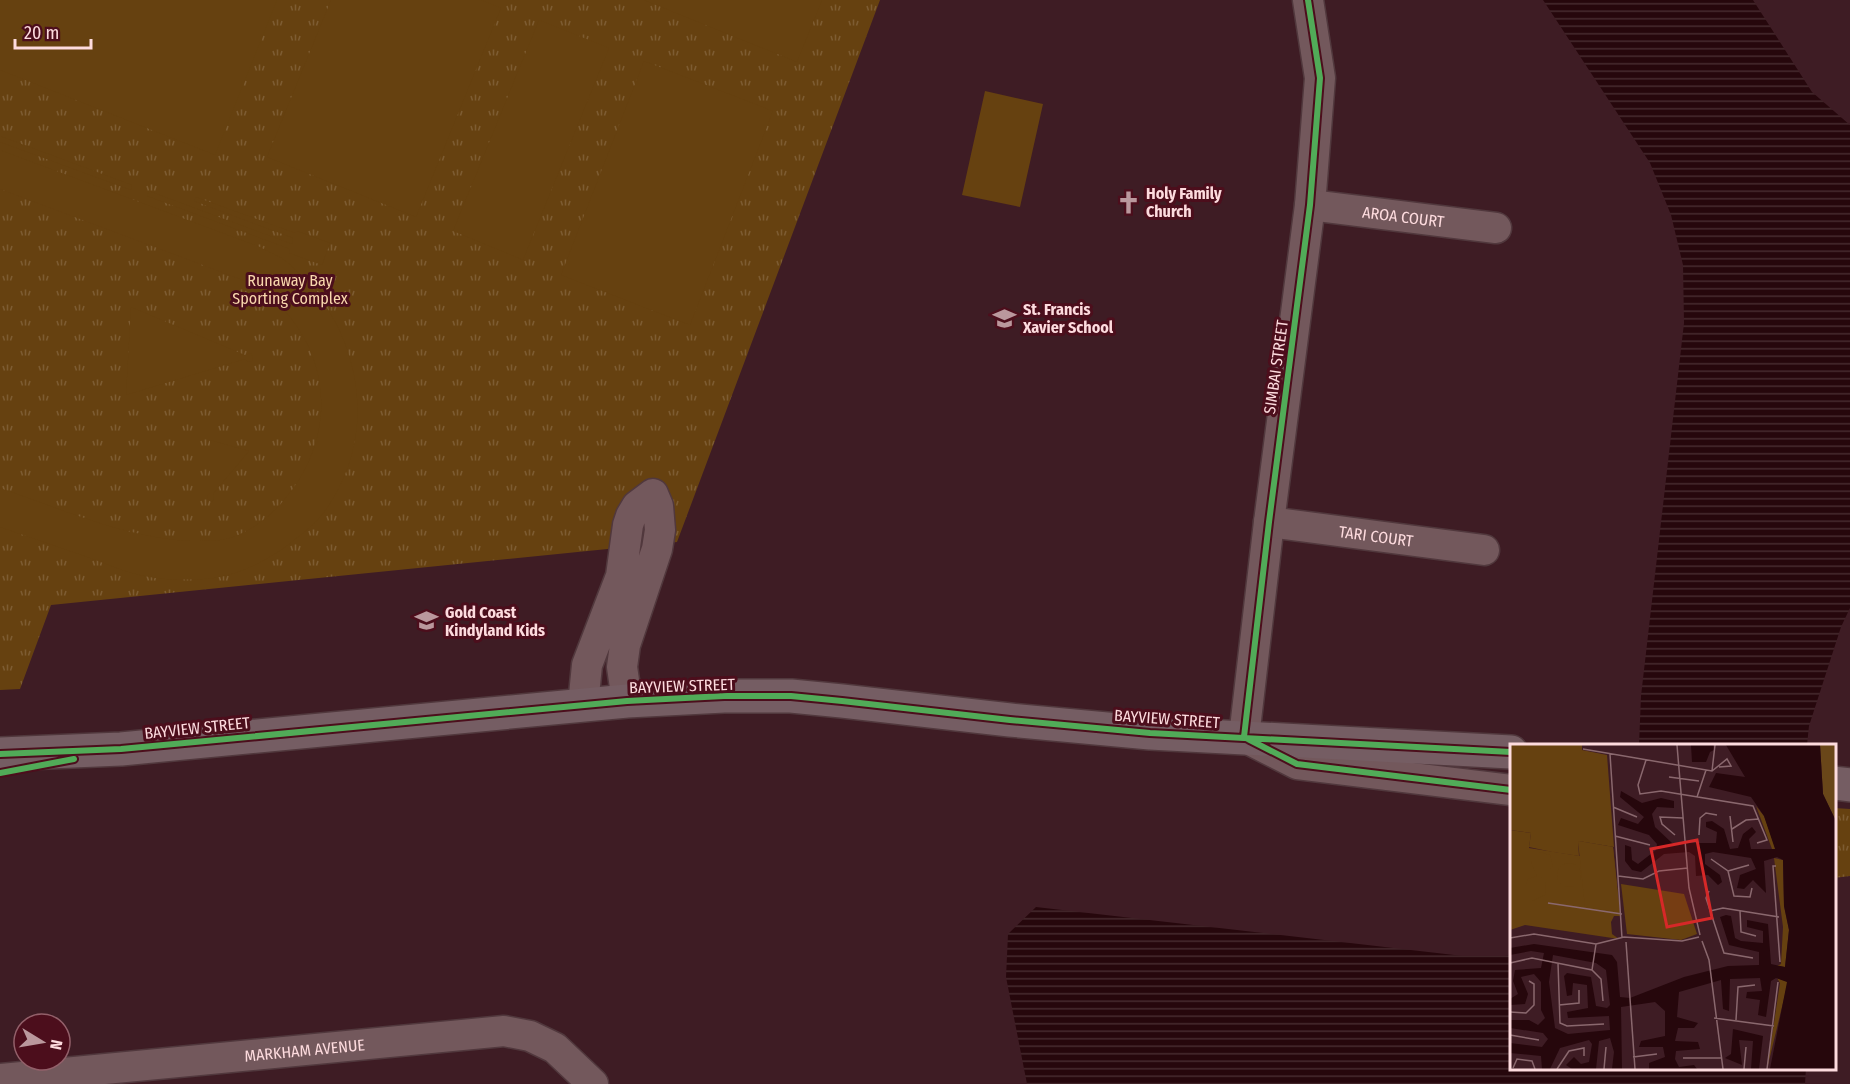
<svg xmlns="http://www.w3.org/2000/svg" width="1850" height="1084" font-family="'Fira Sans Condensed',sans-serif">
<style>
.park{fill:url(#park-tufts)}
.pitch{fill:#664110}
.water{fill:url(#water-rules)}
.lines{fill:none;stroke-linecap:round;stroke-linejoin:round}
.minor-casing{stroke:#51383d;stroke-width:33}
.secondary-casing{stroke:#51383d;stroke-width:36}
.minor{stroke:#73585c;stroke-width:30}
.secondary{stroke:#755d63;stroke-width:33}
.cycleway-casing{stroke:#4c0e1c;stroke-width:10}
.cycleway{stroke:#51ab58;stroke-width:6}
.labels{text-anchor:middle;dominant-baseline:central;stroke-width:6;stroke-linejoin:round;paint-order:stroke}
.poi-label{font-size:16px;font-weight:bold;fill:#fddbde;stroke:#4c0e1c;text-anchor:start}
.street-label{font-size:16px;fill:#fddbde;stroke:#4c0e1c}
.park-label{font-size:16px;fill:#f9d7ad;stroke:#4c0e1c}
.inset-road{fill:none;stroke:#8a686e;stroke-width:1.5}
.view{fill:#d62828;fill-opacity:0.15;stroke:#d62828;stroke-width:3}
.inset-edge{fill:none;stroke:#fddbde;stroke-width:3}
</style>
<defs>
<pattern id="park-tufts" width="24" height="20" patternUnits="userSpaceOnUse" patternTransform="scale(1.5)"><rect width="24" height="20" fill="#664110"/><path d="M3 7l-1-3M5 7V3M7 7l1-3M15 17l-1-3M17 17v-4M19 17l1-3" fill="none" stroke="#7d5c32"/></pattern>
<pattern id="water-rules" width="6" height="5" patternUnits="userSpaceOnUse" patternTransform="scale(1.5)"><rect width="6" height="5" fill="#26070c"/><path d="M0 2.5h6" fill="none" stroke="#462b2f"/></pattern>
</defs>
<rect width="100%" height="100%" fill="#3e1c24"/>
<path class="park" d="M 0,0 L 880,0 L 677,542 L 51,605 L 20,689 L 0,690 Z
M 1834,808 L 1850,809 L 1850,876 L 1834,878 Z"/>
<path class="pitch" d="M 0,0 L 277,0 L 215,155 L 0,70 Z
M 331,0 L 481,0 L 501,8 L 416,217 L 267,157 Z
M 644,0 L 822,0 L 797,62 Z
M 539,20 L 609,48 L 523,260 L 453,231 Z
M 644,61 L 773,111 L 690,325 L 561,275 Z
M 985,91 L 1043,104 L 1020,207 L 962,195 Z
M 0,136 L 132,185 L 131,190 L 0,142 Z
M 0,150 L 260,247 C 269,252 280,256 288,263 C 359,324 382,428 327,508 C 317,523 302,534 288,545 C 266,561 241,574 214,578 C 195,580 174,580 155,578 C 133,575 111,566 90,558 C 60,548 30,537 0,527 L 0,488 C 68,511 147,548 220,540 C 243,537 270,518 284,500 C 330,447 335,373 290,317 C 278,302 263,292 248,282 L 0,189 Z
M 149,191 L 292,244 L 293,238 L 194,201 L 196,197 L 295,233 L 297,231 L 330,243 L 322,265 L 289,253 L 290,249 L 147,196 Z
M 131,307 L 245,355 L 251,353 L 253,358 L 252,361 L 248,362 L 245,359 L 126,395 Z
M 210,440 L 249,451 L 213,494 L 214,500 L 211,502 L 207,498 L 208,495 L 210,493 Z"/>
<path class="water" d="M 1543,0 L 1753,0 L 1812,92 L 1850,125 L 1850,608 L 1841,627 L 1809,726 L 1807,745 L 1639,745 L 1641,696 L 1684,323 L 1683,265 L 1671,215 L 1650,163 Z
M 1036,907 L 1463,956 L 1505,956 L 1511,954 L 1511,1068 L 1806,1068 L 1805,1084 L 1027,1084 L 1006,977 L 1008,934 Z"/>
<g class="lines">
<defs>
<g id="minor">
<path d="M 1308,0 L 1320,78 L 1310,205 L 1269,522 L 1244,737 L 1297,764 L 1511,790"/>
<path id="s1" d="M 1310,205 L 1496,228"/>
<path id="s2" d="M 1269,522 L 1484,550"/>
<path d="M 583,705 L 587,665 L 621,576 L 628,525 L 631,516 L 637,506 L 653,494 L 658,506 L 660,530 L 657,549 L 625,645 L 622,667 L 627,701"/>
<path id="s3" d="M 0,1079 L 504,1031 L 530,1036 L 555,1048 L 593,1084"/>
</g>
<path id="secondary" d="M 0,754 L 121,749 L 627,701 L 724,696 L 791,696 L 842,701 L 1010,720 L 1150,733 L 1511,752
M 1834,783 L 1850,785"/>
</defs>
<use href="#minor" class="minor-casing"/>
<use href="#secondary" class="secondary-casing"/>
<use href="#minor" class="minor"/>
<use href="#secondary" class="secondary"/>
<defs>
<path id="cycleway" d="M 1308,0 L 1320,78 L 1310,205 L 1269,522 L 1244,737 L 1297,764 L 1511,790
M 0,754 L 121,749 L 627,701 L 724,696 L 791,696 L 842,701 L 1010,720 L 1150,733 L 1511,752
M 0,773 L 74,759"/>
</defs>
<use href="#cycleway" class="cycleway-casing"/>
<use href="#cycleway" class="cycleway"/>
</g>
<defs>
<symbol id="church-bare" viewBox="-9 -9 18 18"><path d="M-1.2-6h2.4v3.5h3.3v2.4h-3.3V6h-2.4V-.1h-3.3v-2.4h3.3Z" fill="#ba989d" stroke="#4c0e1c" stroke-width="2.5" paint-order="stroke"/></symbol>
<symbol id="school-bare" viewBox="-9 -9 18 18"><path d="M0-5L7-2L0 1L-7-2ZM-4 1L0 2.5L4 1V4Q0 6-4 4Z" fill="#ba989d" stroke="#4c0e1c" stroke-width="2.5" paint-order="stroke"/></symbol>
</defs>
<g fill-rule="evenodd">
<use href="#church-bare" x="1112" y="186" width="33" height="33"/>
<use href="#school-bare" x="988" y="302" width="33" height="33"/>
<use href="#school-bare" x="410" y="604" width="33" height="33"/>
</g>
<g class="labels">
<g class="poi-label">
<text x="1146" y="193">Holy Family<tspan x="1146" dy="18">Church</tspan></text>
<text x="1023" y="309">St. Francis<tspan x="1023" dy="18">Xavier School</tspan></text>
<text x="445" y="612">Gold Coast<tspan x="445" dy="18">Kindyland Kids</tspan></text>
</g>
<g class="street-label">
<text stroke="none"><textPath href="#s1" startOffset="94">AROA COURT</textPath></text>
<text transform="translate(1276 367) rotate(-82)">SIMBAI STREET</text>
<text stroke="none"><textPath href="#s2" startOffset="108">TARI COURT</textPath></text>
<text transform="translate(682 686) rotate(-2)">BAYVIEW STREET</text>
<text transform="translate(1167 719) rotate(4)">BAYVIEW STREET</text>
<text transform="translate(197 728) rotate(-6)">BAYVIEW STREET</text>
<text stroke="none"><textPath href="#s3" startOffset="306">MARKHAM AVENUE</textPath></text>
</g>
<g class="park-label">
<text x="290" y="280">Runaway Bay<tspan x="290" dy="18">Sporting Complex</tspan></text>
</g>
</g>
<g transform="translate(1510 744)">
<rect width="326" height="326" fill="#3e1c24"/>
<path d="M 0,1 L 72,1 L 72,6 L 97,11 L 104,103 L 68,97 L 69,112 L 42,108 L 19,103 L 21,89 L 0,86 Z" fill="#664110"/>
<path d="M 310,1 L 325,1 L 325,75 L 313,50 Z" fill="#694619"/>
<path d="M 246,62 L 254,72 L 266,105 L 262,105 ZM 0,86 L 21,89 L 19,104 L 70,112 L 68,97 L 103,103 L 110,172 L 104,172 L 101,178 L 102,190 L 109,195 L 15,181 L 0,186 ZM 264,114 L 273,116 L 274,162 L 279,186 L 275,223 L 267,222 L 271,220 L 273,183 ZM 111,140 L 174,150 L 187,190 L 171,196 L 117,190 ZM 267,234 L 278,238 L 257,325 L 270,239 Z" fill="#664110"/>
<path d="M 68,97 L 103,103 L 110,168 L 75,163 ZM 30,108 L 40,111 L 43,122 L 31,133 L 36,139 L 35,151 L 22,157 L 15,151 L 15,143 L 18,135 L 27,132 L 21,118 ZM47 131a12 12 0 1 1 24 0a12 12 0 1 1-24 0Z" fill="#664110"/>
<path d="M 181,1 L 203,1 L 204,6 L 200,8 L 196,18 L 182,18 ZM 216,1 L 310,1 L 313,50 L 325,75 L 325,325 L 260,325 L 277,238 L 266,234 L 261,237 L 256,273 L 248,271 L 250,256 L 236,254 L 237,248 L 252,247 L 250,234 L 220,235 L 219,267 L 213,265 L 211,236 L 169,248 L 167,273 L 188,279 L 184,284 L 168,284 L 165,297 L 188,298 L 190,305 L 166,307 L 165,315 L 169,323 L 184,321 L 187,325 L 139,325 L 139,319 L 155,313 L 153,303 L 129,303 L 131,297 L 155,292 L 155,267 L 145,258 L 111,263 L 112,325 L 102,325 L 104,308 L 100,294 L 89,297 L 86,325 L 62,325 L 56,321 L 64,313 L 71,320 L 79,318 L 82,300 L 79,296 L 50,304 L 40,325 L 32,325 L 31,312 L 0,309 L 0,299 L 32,303 L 38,295 L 33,289 L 0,284 L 0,276 L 19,276 L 28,281 L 35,274 L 31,266 L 31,238 L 24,230 L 11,233 L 18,250 L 15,260 L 0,261 L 0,255 L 8,250 L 3,237 L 5,226 L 31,224 L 34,209 L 21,207 L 0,211 L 0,204 L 24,200 L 102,211 L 107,218 L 110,253 L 120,254 L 174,233 L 218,222 L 249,221 L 249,208 L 219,201 L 210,173 L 216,171 L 221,172 L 225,194 L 231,197 L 253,199 L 253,187 L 237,183 L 237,176 L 258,180 L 261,220 L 275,223 L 279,186 L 274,162 L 273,116 L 267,113 L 254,117 L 256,149 L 243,136 L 234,145 L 227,144 L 230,131 L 246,125 L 241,114 L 203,108 L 195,110 L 195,120 L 210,131 L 212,138 L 208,141 L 198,131 L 186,132 L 185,112 L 179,108 L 154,110 L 131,128 L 122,126 L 115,117 L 115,101 L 121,103 L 122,116 L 128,120 L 146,106 L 147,100 L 139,91 L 108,81 L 111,74 L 128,80 L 134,73 L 110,53 L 111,47 L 132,59 L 151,54 L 164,57 L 164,64 L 147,63 L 142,70 L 145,83 L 162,99 L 206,99 L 207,88 L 196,83 L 196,78 L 202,77 L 214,85 L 220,105 L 228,104 L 233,90 L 242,83 L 246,88 L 239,95 L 241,105 L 265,105 L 254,72 L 241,53 L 199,43 L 206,29 L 235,33 ZM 43,211 L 86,219 L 96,226 L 100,261 L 97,264 L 86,262 L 81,233 L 57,229 L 54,232 L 57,252 L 62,251 L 63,239 L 77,241 L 78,264 L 57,268 L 58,274 L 99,272 L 100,286 L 58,290 L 45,284 L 39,238 ZM 223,285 L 253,292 L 249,325 L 241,325 L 243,297 L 229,296 L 232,321 L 215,314 L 221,310 Z" fill="#26070c" fill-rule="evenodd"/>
<path class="inset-road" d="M 167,1 L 179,144 L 190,191M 73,5 L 202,27 L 217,15 L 221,22 L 209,23M 100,10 L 112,194M 136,16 L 128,41 L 130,50 L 151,47 L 243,62 L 257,96 L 247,99M 202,27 L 205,1M 159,33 L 189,37M 187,53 L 196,26M 103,63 L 127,73M 220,72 L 223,98M 222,85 L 236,76 L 249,75M 165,91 L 152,80 L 150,73 L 173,74M 189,91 L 190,74 L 196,69 L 207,71M 105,92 L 140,101M 201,115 L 218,127 L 224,152 L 240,153 L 242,144M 266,122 L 263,122 L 270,218M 218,127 L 239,121M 108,132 L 133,135 L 149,127 L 178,124M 199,147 L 196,154 L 214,209 L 243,214M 38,159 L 112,170M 200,167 L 213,164 L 269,173M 230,167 L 231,188 L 246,192M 0,194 L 24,190 L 86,200 L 114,193 L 172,197 L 189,193M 192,197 L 199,216 L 213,325M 116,198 L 125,325M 0,219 L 22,214 L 82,226 L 91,235 L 93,257M 48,219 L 50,279 L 57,282 L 94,280M 82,226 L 86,200M 49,261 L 69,259 L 69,246M 0,268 L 16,269 L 24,261 L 24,240 L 19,237M 204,274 L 264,282M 226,276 L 228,243 L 245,241M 0,291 L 29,296M 123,313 L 147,310M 173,314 L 212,314M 3,324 L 7,315 L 22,317 L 25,325M 47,325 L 59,307 L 74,304 L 74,312M 94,325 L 96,303M 234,325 L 236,303M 257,325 L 268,238"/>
<path class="view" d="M 187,96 L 202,174 L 157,183 L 141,105 Z"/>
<rect width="326" height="326" class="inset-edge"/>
</g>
<g transform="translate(42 1042) rotate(101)"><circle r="28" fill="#4c0e1c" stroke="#93606a" stroke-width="1.5"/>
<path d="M0-4.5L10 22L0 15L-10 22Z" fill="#ba989d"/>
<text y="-9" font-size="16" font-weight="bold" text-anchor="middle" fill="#fddbde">N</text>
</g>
<path d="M15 39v9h76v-9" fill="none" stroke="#fddbde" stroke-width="3"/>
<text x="24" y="39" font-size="18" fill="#fddbde" stroke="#4c0e1c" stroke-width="4.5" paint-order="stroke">20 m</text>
</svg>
